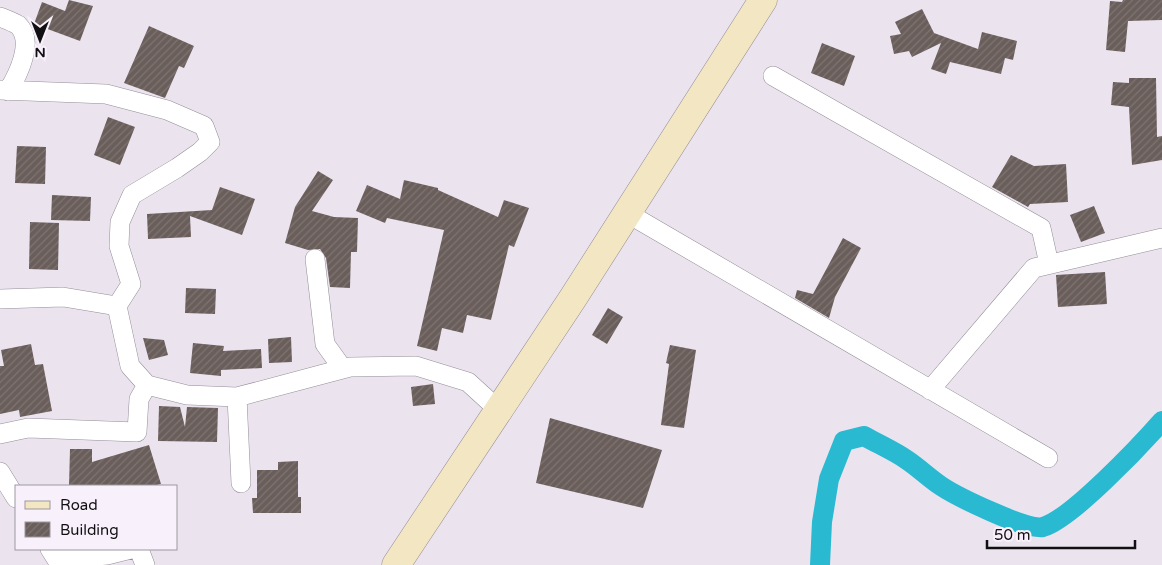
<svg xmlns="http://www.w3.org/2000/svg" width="1162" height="565" font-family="'Varela Round',sans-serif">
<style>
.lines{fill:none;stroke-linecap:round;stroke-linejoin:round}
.canal{stroke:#29b9d1;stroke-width:20}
.building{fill:url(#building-hatch)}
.street-casing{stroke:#948d98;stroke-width:20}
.secondary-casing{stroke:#948d98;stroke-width:29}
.street{stroke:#fff;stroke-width:19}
.secondary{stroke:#f3e6c2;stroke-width:28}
</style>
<defs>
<pattern id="building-hatch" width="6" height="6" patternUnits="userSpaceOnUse" patternTransform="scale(1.25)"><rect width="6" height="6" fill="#6a5e5b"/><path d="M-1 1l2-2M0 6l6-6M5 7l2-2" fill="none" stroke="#7e7472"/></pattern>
</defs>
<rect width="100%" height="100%" fill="#ebe4ef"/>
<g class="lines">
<path class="canal" d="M 820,565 L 822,522 L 829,479 L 844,441 L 864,436 C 878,444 894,451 907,460 C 919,468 929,478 941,486 C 956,496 1027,531 1043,527 C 1071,519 1140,446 1162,421"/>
</g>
<path class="building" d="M 69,0 L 93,6 L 80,41 L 34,24 L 42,2 L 65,11 Z
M 1123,0 L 1162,0 L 1162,20 L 1128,21 L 1125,52 L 1106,50 L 1110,1 L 1122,2 Z
M 922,9 L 934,33 L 978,49 L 982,32 L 1017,41 L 1013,60 L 1005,58 L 1001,74 L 950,62 L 946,74 L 931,69 L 941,43 L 912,57 L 909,51 L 894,54 L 890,36 L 901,34 L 895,22 Z
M 149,26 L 194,46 L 184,68 L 179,66 L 165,98 L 124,83 Z
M 822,43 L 855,56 L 844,86 L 811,73 Z
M 1129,78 L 1156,78 L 1157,137 L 1162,136 L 1162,160 L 1132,165 L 1129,107 L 1111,105 L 1113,82 L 1129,83 Z
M 108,117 L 135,127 L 120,165 L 94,155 Z
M 17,146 L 46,147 L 45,184 L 15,183 Z
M 1011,155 L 1034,166 L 1066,164 L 1068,202 L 1030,204 L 1028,207 L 992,187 Z
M 318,171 L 333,180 L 312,211 L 334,217 L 358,218 L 357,252 L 351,252 L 350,288 L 330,287 L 326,258 L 320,249 L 308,250 L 285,243 L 295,207 Z
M 404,180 L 438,188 L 438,190 L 498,217 L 504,200 L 529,208 L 514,247 L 509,245 L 491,320 L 467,315 L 463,333 L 442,328 L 437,351 L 417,346 L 444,230 L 387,218 L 385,223 L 356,211 L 367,185 L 400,199 Z
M 220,187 L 255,199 L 242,235 L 190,216 L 191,237 L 148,239 L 147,214 L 212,210 Z
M 52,195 L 91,197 L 90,221 L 51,220 Z
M 1094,206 L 1105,233 L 1081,242 L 1070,215 Z
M 30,222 L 59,223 L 58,270 L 29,269 Z
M 843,238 L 861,248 L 835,297 L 829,318 L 795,298 L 797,290 L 813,294 Z
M 1105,272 L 1107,304 L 1058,307 L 1056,275 Z
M 186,288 L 216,289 L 215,314 L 185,313 Z
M 608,308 L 623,317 L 607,344 L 592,335 Z
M 291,337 L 292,362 L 269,363 L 268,339 Z
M 143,338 L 164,340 L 168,355 L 149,360 Z
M 193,343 L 224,346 L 223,351 L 261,349 L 262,368 L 221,370 L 221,376 L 190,373 Z
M 31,344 L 35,365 L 43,364 L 52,411 L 20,417 L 19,410 L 0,414 L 0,366 L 4,366 L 1,350 Z
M 670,345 L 696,350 L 684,428 L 661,425 L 669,364 L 666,363 Z
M 433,384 L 435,404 L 413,406 L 411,387 Z
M 159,406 L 180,407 L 185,427 L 187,407 L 218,408 L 217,442 L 158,441 Z
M 550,418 L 662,450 L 643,508 L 536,483 Z
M 149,445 L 161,484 L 152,486 L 69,486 L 70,449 L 92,449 L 92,462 Z
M 298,461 L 298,497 L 301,497 L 301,513 L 253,513 L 252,498 L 257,498 L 257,470 L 278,470 L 278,462 Z"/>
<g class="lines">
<defs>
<path id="street" d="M 0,17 C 5,19 13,22 18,25 C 35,41 18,75 8,91
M 773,76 L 1041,228 L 1049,264
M 0,90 L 106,94 L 167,110 L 204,126 L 210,142 L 200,152 L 177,168 L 132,195 L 120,222 L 119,246 L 131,284 L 117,306
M 627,213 L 1048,458
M 315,259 L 325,344 L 343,369
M 0,299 L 63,297 L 117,306 L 130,366 L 147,385 L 187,395 L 237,397 L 350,367 L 416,366 L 468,382 L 502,413
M 930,390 L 1034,268 L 1162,238
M 237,397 L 241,483
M 0,434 L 28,428 L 137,432 L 139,399 L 147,385
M 0,472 L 16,498
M 50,549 L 57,560 L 107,555 L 131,549
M 139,549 L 145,565"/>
<path id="secondary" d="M 396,565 L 573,298 L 763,0"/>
</defs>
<use href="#street" class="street-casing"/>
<use href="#secondary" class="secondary-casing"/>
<use href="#street" class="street"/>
<use href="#secondary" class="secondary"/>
</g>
<rect x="15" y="485" width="162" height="65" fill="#f8f1fc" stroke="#9c979f"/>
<rect x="25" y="501" width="25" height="8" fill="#f3e6c2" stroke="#9c979f"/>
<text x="60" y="510" font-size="15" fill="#120f13">Road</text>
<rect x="25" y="522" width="25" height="15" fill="url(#building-hatch)" stroke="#9c979f"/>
<text x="60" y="535" font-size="15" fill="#120f13">Building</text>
<g transform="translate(40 40) rotate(180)" stroke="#f8f1fc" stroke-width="4" paint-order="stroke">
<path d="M0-4L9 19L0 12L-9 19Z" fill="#120f13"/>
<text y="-8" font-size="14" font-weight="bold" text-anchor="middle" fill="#120f13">N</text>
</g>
<path d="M987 540v8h148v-8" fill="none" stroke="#120f13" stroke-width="2.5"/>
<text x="994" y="540" font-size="15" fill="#120f13" stroke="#f8f1fc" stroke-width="4" paint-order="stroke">50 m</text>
</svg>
